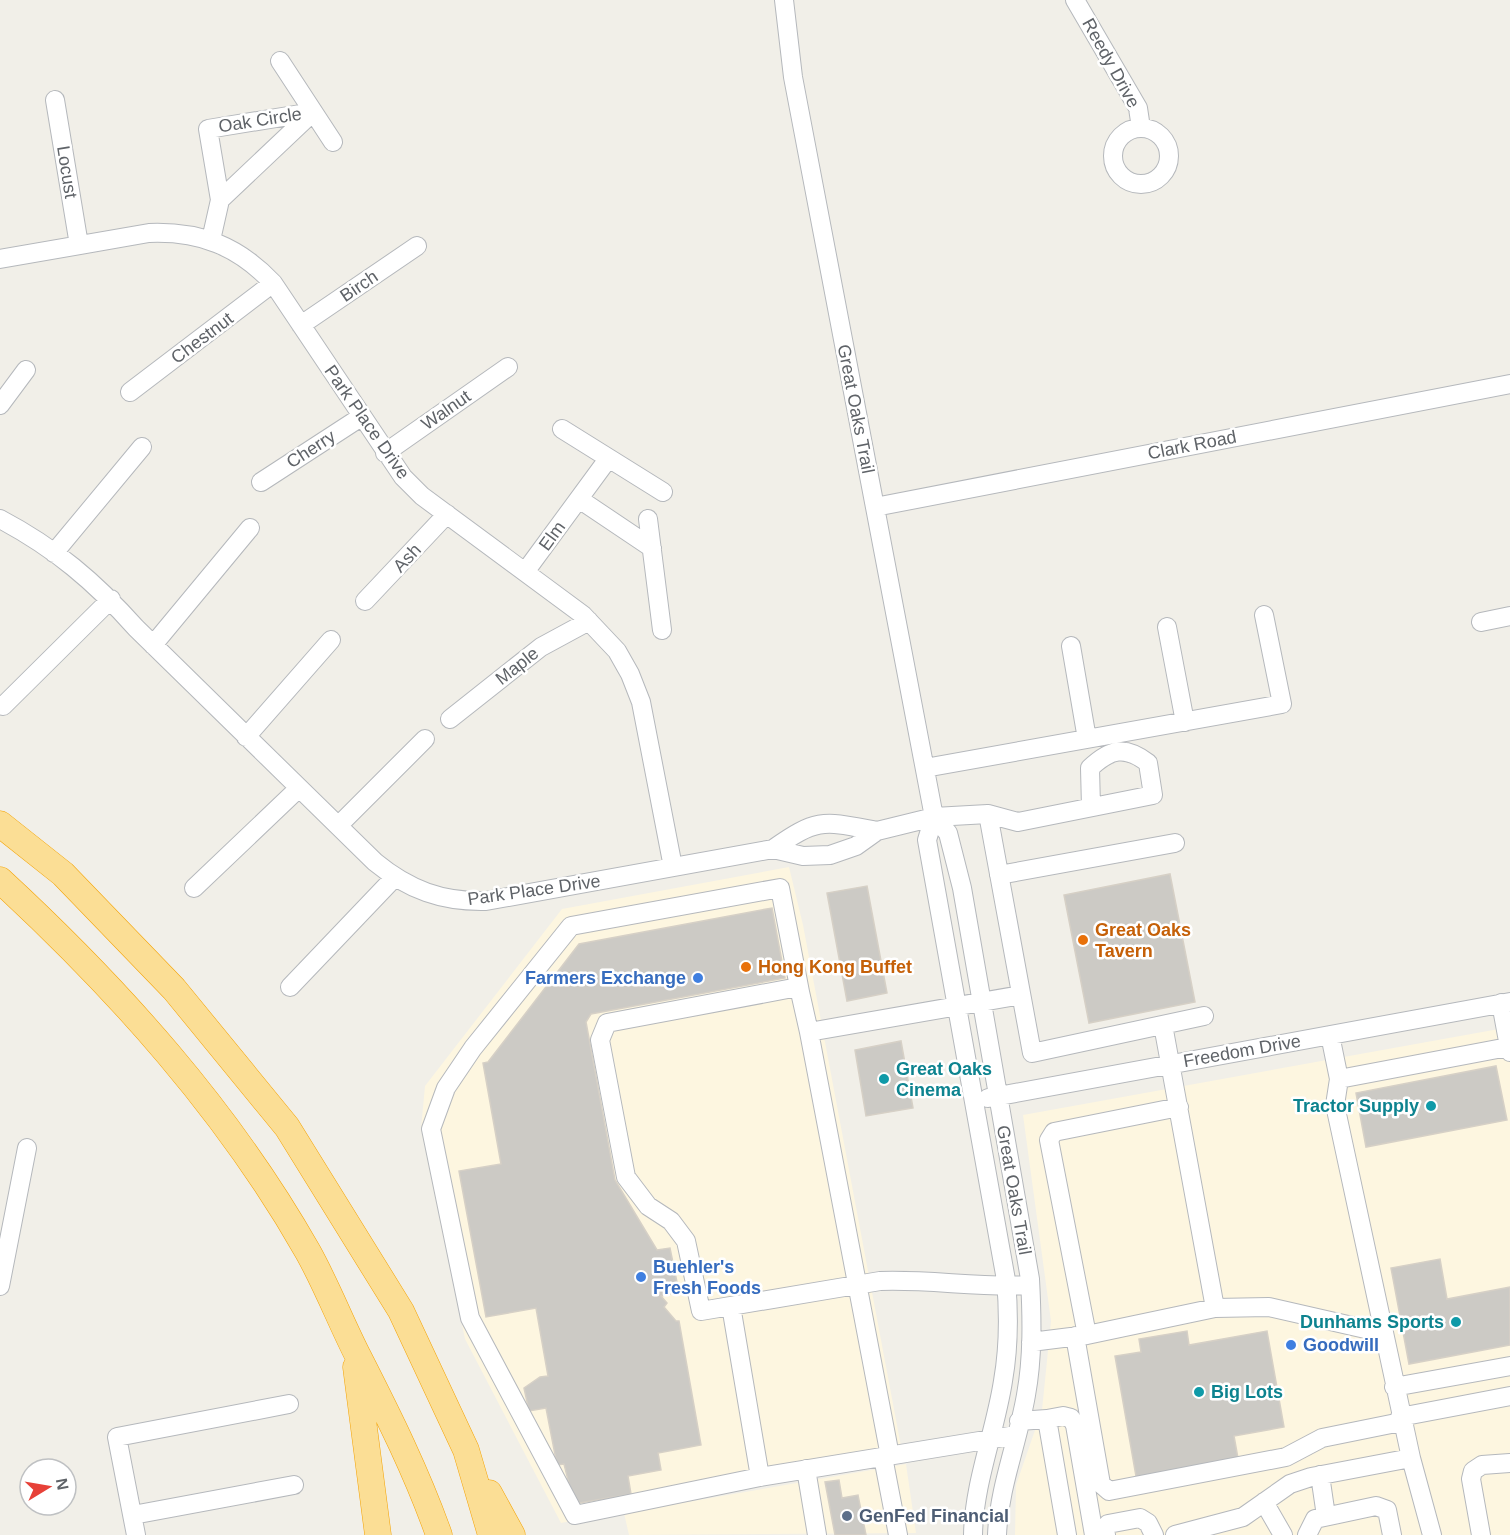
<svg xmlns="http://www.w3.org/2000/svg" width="1510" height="1535" font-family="Helvetica,sans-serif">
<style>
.commercial{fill:#fdf6e0}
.building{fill:#cccac5;stroke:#d6d0c6;stroke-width:1.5}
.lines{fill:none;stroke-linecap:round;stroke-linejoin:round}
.minor-casing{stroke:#b5b8bc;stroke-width:20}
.highway-casing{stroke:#f4a305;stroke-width:27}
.minor{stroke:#fff;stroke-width:18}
.highway{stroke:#fbde95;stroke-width:26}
.food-dot{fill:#e8710a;stroke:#fff;stroke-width:2}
.shop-dot{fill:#3f7fe0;stroke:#fff;stroke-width:2}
.culture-dot{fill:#0f9aa8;stroke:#fff;stroke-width:2}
.service-dot{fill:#5c6f8a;stroke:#fff;stroke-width:2}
.labels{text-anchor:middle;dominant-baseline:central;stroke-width:5;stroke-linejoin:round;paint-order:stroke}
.street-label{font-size:18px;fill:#5f6368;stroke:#fff}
.food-label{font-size:18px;font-weight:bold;fill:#c56008;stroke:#fff;text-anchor:start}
.shop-label{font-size:18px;font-weight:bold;fill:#366cbe;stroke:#fff;text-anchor:start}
.culture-label{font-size:18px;font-weight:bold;fill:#0d838f;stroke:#fff;text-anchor:start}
.service-label{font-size:18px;font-weight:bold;fill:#4e5e75;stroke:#fff;text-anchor:start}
</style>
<rect width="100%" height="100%" fill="#f1efe8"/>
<path class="commercial" d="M 789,867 L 803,925 L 903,1457 L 561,1523 L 465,1339 L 421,1129 L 425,1086 L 562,909 Z
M 1510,1027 L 1510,1535 L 1015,1535 L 1016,1485 L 1042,1410 L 1051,1321 L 1023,1115 Z
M 906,1464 L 916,1533 L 629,1535 L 624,1513 Z"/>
<path class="building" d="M 1170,874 L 1195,1002 L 1089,1023 L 1064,895 Z
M 867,886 L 887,993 L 847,1001 L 827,893 Z
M 772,908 L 785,978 L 591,1014 L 586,1022 L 615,1180 L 657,1250 L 670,1248 L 679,1292 L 661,1296 L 667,1303 L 664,1307 L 676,1321 L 679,1321 L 701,1445 L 658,1453 L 661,1470 L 628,1476 L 631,1494 L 574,1504 L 564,1464 L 557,1465 L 546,1408 L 529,1411 L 524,1388 L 540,1377 L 548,1376 L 536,1308 L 486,1317 L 459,1171 L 501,1164 L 483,1063 L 488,1062 L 579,944 Z
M 901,1041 L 913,1108 L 866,1116 L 855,1050 Z
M 1496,1066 L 1507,1120 L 1366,1147 L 1356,1093 Z
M 1440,1259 L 1447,1299 L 1510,1287 L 1510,1345 L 1409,1364 L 1391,1268 Z
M 1187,1331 L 1189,1345 L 1267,1331 L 1284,1427 L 1234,1436 L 1239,1464 L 1137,1482 L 1115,1356 L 1141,1352 L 1139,1339 Z
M 839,1480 L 842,1498 L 858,1495 L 866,1535 L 835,1535 L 825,1482 Z"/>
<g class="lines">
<defs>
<path id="minor" d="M 784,0 L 793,77 L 934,817 L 927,840 L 1006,1280 C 1009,1314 1009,1347 1003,1381 C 995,1433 974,1482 973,1535
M 1075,0 L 1138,108 L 1141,128
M 280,61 L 333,142
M 55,100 L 79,245
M1113 156a28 28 0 1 1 56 0a28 28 0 1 1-56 0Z
M 220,200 L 208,129 L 313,112
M 211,240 L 220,200 L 313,112
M 0,259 L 149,233 C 200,231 238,246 273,283 L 403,477 L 422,496 L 583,615 L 617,651 L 630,674 L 641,702 L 673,867
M 301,325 L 417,246
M 130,392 L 273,283
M 0,405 L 26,370
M 562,429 L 663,492
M 385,453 L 508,367
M 261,482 L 361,417
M 579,499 L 652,548
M 875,507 L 1510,384
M 0,519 C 55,548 95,582 136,628 L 375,862 C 409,890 442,902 486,901 L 773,849 L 803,856 L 830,855 L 856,846 L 877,831 L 934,817 L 988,814 L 1018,822 L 1153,795 L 1148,763 C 1125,745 1110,749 1090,768 L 1091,807
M 648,519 L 662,630
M 54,553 L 142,447
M 525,572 L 608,459
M 365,601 L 447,514
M 1481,622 L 1510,616
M 1167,627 L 1185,722
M 153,645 L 250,528
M 1071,646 L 1087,739
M 3,706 L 111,599
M 450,719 L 541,647 L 589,621
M 246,737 L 331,640
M 925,768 L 1282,704 L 1264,615
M 988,814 L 1032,1053 L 1204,1016
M 934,817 L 948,833 L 962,888 L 1030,1279 C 1032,1317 1033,1357 1026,1395 C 1018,1442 999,1487 997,1535
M 338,826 L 425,739
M 773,849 C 818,817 824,821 877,831
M 999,875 L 1175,843
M 194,888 L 299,788
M 290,987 L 394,878
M 800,992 L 780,888 L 571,926 L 473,1048 L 446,1088 L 431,1129 L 470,1318 L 575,1515 L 760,1477 L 1016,1435
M 1021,995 L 809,1032 L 800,992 L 793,988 L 607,1023 L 600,1040 L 626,1177 L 648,1206 L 671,1221 L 686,1241 L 701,1311 L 880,1281 C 930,1279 980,1288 1030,1285
M 1501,1003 L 1510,1052
M 1163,1025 L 1215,1308 L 1269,1307 L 1383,1333
M 809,1032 L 890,1456
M 1339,1079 L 1508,1047
M 988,1098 L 1510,1002
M 1179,1107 L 1054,1132 L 1049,1140 L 1087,1335 L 1215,1308
M 0,1286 L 27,1148
M 731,1306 L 760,1477
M 1075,1336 L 1101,1484 L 1109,1491 L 1286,1457 L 1322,1438 L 1401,1422
M 1031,1342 L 1087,1335
M 1394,1387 L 1510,1366
M 1400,1417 L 1510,1396
M 1047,1419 L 1063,1416 L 1071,1418 L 1075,1425 L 1094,1535
M 1019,1421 L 1047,1419 L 1067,1535
M 883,1457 L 898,1535
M 1411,1458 L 1432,1535
M 806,1469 L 817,1535
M 1320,1475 L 1326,1516
M 1264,1502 L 1283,1535
M 133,1515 L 294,1485
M 136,1535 L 117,1437 L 289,1404
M 1106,1535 L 1105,1530 L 1108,1524 L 1140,1518 L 1148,1523 L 1154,1535
M 1175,1535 L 1243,1517 L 1290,1484 L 1311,1477 L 1411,1458 L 1335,1105 L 1339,1079 L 1330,1035
M 1307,1535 L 1315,1519 L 1376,1506 L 1387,1510 L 1392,1535
M 1481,1535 L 1471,1479 L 1473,1471 L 1482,1465 L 1510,1463"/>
<path id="highway" d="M 0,824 L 63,874 L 174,989 L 287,1127 L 401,1311 L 466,1450 L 491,1535
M 0,880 C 118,989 228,1111 308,1252 C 327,1286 341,1323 359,1358 C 389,1417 417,1473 439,1535
M 356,1367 L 378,1535
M 489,1493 L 512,1535"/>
</defs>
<use href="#minor" class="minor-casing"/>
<use href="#highway" class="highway-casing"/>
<use href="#minor" class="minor"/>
<use href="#highway" class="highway"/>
</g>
<g class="food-dot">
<circle cx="1083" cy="940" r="6"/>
<circle cx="746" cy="967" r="6"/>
</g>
<g class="shop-dot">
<circle cx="698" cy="978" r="6"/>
<circle cx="641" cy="1277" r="6"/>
<circle cx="1291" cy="1345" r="6"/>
</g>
<g class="culture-dot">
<circle cx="884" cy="1079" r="6"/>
<circle cx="1431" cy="1106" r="6"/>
<circle cx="1456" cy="1322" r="6"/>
<circle cx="1199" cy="1392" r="6"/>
</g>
<circle class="service-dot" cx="847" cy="1516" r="6"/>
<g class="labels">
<g class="street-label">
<text transform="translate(1111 63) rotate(61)">Reedy Drive</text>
<text transform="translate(260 120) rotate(-9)">Oak Circle</text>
<text transform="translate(67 172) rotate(81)">Locust</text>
<text transform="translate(359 286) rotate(-34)">Birch</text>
<text transform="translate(202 338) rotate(-37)">Chestnut</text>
<text transform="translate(856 409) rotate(79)">Great Oaks Trail</text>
<text transform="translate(446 410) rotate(-35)">Walnut</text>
<text transform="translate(367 422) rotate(55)">Park Place Drive</text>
<text transform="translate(1192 445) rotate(-11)">Clark Road</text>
<text transform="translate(311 449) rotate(-33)">Cherry</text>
<text transform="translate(552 536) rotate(-54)">Elm</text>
<text transform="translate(407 558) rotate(-47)">Ash</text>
<text transform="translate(517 666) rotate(-38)">Maple</text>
<text transform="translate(534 890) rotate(-8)">Park Place Drive</text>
<text transform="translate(1242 1051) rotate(-10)">Freedom Drive</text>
<text transform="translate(1014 1190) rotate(80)">Great Oaks Trail</text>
</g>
<g class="food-label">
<text x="1095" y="930">Great Oaks<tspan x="1095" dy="21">Tavern</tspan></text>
<text x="758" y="967">Hong Kong Buffet</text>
</g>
<g class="shop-label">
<text x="686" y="978" text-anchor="end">Farmers Exchange</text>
<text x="653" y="1267">Buehler's<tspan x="653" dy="21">Fresh Foods</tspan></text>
<text x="1303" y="1345">Goodwill</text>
</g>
<g class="culture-label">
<text x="896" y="1069">Great Oaks<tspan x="896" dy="21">Cinema</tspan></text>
<text x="1419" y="1106" text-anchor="end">Tractor Supply</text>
<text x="1444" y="1322" text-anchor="end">Dunhams Sports</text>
<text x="1211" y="1392">Big Lots</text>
</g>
<g class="service-label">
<text x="859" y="1516">GenFed Financial</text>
</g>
</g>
<g transform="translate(48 1487) rotate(79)"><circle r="28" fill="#ffffff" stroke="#bfc1c3" stroke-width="1.5"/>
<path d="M0-4.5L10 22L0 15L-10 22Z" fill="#e74138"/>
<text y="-9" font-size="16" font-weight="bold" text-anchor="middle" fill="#5f6368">N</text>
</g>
</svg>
